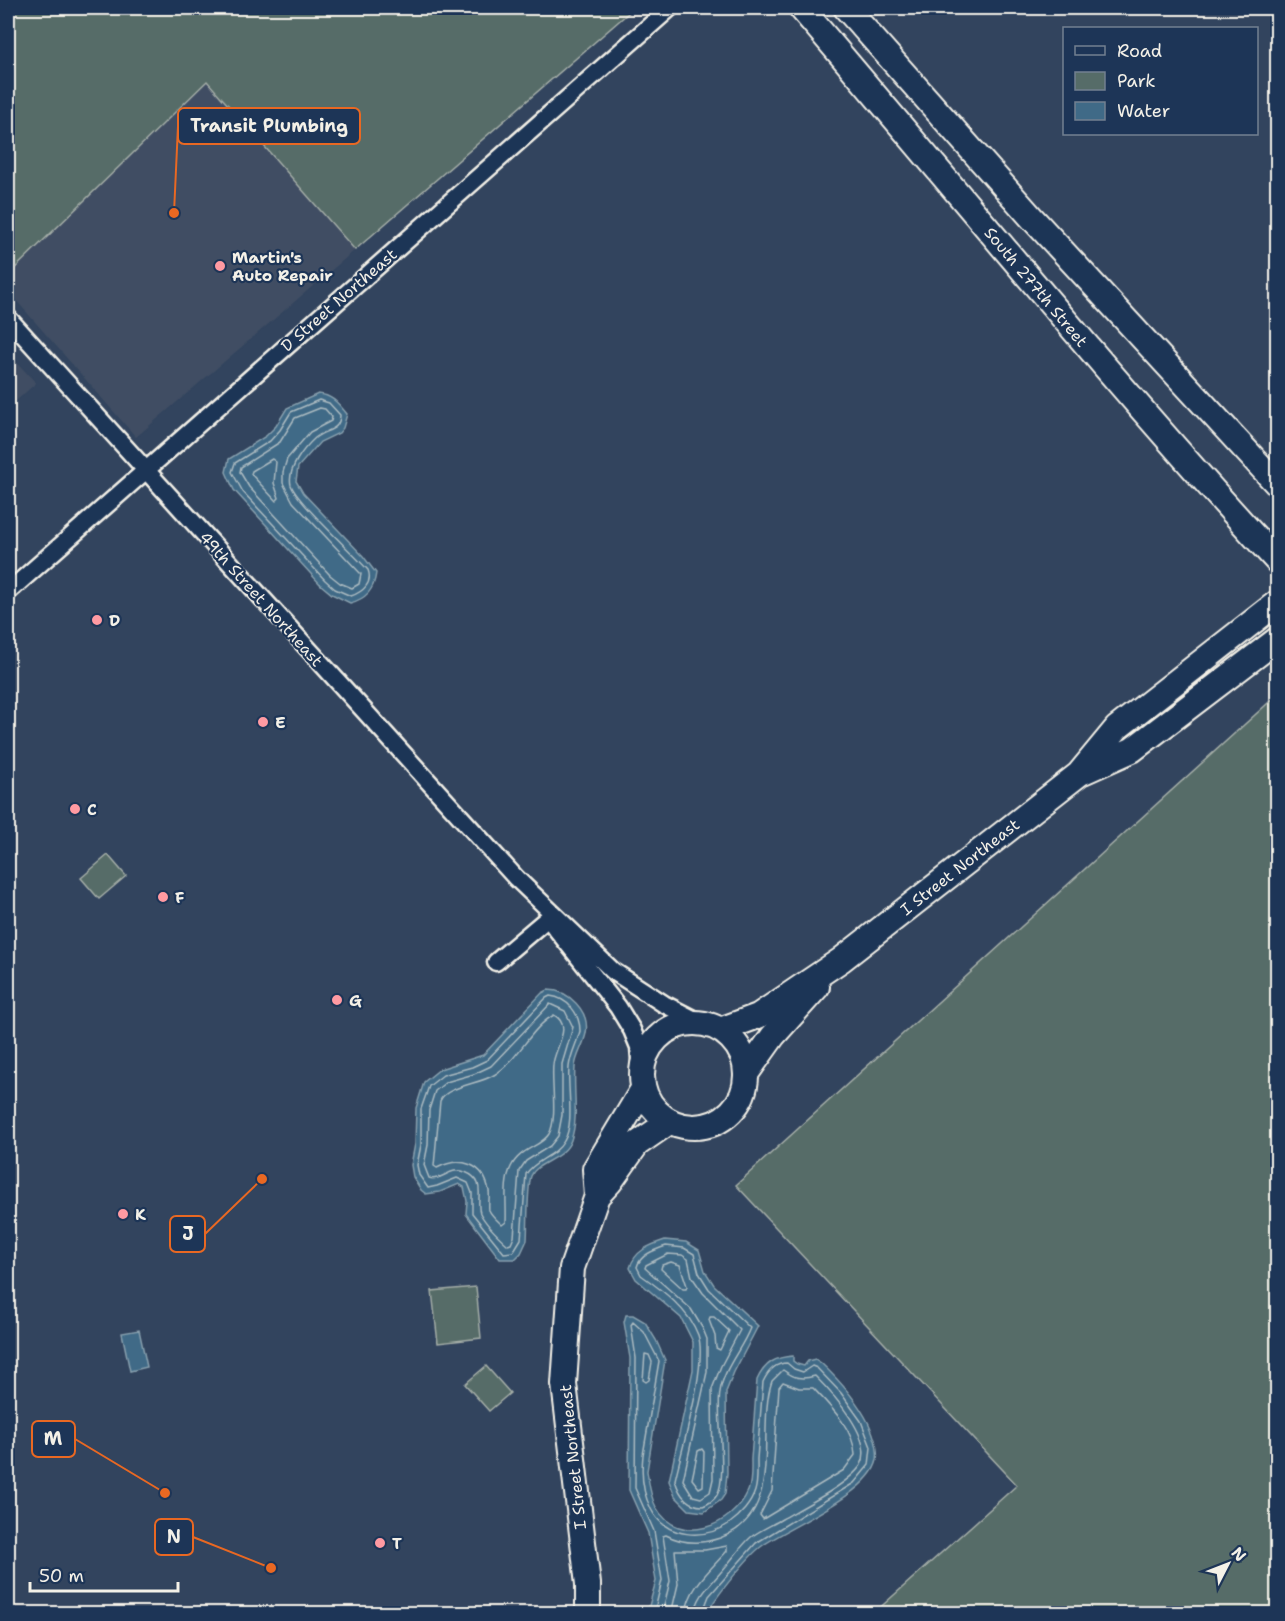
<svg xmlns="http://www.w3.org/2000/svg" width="1285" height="1621" font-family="'Shantell Sans',sans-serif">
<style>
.built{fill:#414e63}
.green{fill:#566c68;stroke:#a5aea8;stroke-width:1.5}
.water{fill:#406a87;stroke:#88a0ae;stroke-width:1.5}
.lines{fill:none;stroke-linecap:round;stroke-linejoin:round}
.shore{stroke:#acbbc1;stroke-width:1.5}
.street-casing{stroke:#f4f1e8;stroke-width:21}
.secondary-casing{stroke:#f4f1e8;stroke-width:28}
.street{stroke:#1d3557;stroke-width:16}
.secondary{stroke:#1d3557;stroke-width:24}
.poi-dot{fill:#ff9aa2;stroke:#1d3557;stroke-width:2}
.labels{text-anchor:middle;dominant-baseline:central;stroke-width:4.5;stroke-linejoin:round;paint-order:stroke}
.poi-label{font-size:16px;font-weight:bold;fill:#f4f1e8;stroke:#1d3557;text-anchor:start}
.street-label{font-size:16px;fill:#f4f1e8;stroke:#1d3557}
.leader{fill:none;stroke:#e96822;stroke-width:2}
.callout-dot{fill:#e96822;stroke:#1d3557;stroke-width:2}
.callout{fill:#1d3557;stroke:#e96822;stroke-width:2}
.callout-label{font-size:18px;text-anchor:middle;font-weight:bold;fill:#f4f1e8}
</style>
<rect width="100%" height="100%" fill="#32445e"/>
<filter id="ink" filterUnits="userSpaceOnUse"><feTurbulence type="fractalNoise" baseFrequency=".0167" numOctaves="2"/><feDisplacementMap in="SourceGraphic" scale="12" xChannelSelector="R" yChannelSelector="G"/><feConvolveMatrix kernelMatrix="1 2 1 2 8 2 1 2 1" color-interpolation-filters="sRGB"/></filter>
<g filter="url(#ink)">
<path class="built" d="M 207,81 L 355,250 L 136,437 L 8,291 L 8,275 Z
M 8,353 L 36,383 L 8,408 Z"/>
<path class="green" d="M 8,8 L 634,8 L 355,250 L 207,81 L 8,275 Z
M 1277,695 L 1277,1613 L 874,1613 L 1017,1485 L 736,1185 Z
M 108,855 L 126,876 L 99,899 L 81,878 Z
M 476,1287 L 481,1338 L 438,1343 L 432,1291 Z
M 486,1366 L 510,1393 L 489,1411 L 465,1384 Z"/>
<path class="water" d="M 318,394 C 332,395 338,403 347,414 L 343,428 L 339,433 L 320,442 L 298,467 L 296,481 L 303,493 L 363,556 L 376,573 C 374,590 366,599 350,603 L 332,594 L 321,585 L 234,490 L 226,472 L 229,459 L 266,436 L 276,426 L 287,408 Z
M 548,990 C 568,990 590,1011 586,1033 C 584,1045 576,1055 575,1067 C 573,1092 579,1117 571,1140 C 564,1160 537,1161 531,1176 C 527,1188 528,1226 527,1240 L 521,1253 L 515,1259 L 500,1259 L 466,1214 L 467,1201 L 464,1187 L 459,1184 L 440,1192 L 426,1194 L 421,1190 L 413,1177 L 411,1165 L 415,1144 L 416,1108 L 424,1082 L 440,1069 L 483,1055 L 542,993 Z
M 665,1240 L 686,1242 L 699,1250 L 705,1271 L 714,1285 L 758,1326 L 734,1372 L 726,1392 L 727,1473 L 725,1494 L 721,1500 L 704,1512 L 689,1510 L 675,1496 L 669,1481 L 693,1370 L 693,1342 L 681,1318 L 636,1279 L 630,1268 C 634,1251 650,1245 665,1240 Z
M 626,1315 L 633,1315 L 645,1322 L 656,1340 L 665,1360 L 647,1471 C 649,1483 650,1496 656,1507 C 679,1548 733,1526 748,1491 C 752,1482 751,1468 751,1459 C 753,1432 755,1406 757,1380 C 765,1363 775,1357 793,1356 L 793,1361 L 797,1364 L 804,1366 L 808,1361 L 815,1359 L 821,1363 C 839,1380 858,1402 869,1424 C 874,1435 879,1448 877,1460 C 870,1494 790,1526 762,1546 C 748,1556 715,1598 707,1613 L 647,1613 L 656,1581 L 648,1533 L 629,1490 L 630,1358 L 624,1322 Z
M 139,1330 L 147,1367 L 130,1371 L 122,1333 Z"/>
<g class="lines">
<path class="shore" d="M 319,400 L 329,403 L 340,415 C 340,432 325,429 315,438 C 304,448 287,469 291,485 C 297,502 352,552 368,570 C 373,583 363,592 351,596 L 335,589 L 325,580 L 243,492 L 232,472 L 235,463 L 270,441 L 280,430 L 291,412 Z
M 320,408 L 325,409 L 332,417 L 331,421 L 310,432 L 287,459 L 283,472 L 283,483 L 293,502 L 361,574 L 359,584 L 352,588 L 340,583 L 330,575 L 249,487 L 240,472 L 241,467 L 280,442 L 295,418 Z
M 272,459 L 276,462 L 274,483 L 279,498 L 276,501 L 251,474 L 252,471 Z
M 550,996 C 568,998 580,1014 580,1031 C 577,1043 570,1055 569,1067 C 567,1088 575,1123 564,1141 C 555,1157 536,1159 526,1174 L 521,1239 L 513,1252 L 504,1253 L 472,1213 L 472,1193 L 468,1183 L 457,1178 L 437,1186 L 428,1188 L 419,1175 L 417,1165 L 421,1145 L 421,1109 L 429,1086 L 443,1075 L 472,1067 L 487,1060 L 546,998 Z
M 550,1004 L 565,1011 L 573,1027 L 562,1064 L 562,1115 L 558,1136 L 550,1146 L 526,1161 L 519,1171 L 514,1237 L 511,1244 L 508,1245 C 499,1237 485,1223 480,1213 C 475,1199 488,1181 465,1172 C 451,1166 441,1182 429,1178 L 424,1165 L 428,1145 L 429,1110 L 435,1091 L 446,1082 L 474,1074 L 491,1066 Z
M 554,1015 C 574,1026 554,1048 553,1065 C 551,1083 558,1118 549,1134 C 541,1147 520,1148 511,1167 C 503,1183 507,1205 506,1222 L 502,1225 C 498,1221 491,1215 489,1210 C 488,1205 490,1196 489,1191 C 484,1163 460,1156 437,1168 L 434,1166 L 440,1101 C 446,1086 480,1084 494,1075 C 518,1061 530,1028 554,1015 Z
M 666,1246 L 684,1248 L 694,1254 L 699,1273 L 709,1289 L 750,1328 C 742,1349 723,1369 720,1392 C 716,1416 728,1476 717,1495 C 714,1500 708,1504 703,1506 C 687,1506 679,1494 675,1480 C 682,1448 708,1363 698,1335 C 689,1310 662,1290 641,1275 L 637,1267 C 640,1255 654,1250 666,1246 Z
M 668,1254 L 682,1255 L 688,1259 L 692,1277 L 703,1293 L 740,1330 L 721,1366 L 712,1389 L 713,1479 L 710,1492 L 701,1498 L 693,1496 L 683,1480 L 707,1372 L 707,1339 L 703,1329 L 691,1309 L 645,1268 L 646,1265 Z
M 671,1262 L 680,1265 L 687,1286 L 686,1289 L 683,1289 L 661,1269 L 662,1265 Z
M 710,1317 L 714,1317 L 729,1331 L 720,1350 L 716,1348 L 715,1336 L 709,1320 Z
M 645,1354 L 649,1355 L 652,1362 L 649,1380 L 646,1382 L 643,1380 Z
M 783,1382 L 799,1388 L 813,1388 C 830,1406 854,1429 855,1455 L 844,1470 L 763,1519 L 760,1515 L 772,1491 L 779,1387 Z
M 702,1449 L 704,1452 L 703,1486 L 699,1488 L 692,1479 L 698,1451 Z
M 654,1614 L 662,1580 L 654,1531 L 635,1488 L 636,1358 L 631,1325 L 633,1322 L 644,1332 L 659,1361 L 643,1455 C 641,1473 642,1492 651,1509 C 666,1539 705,1540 730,1523 C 740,1516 751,1504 755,1491 C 758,1482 757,1469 757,1459 C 759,1434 761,1408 763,1382 C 768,1371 775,1363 787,1363 L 794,1369 L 803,1372 L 812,1366 L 817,1368 L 841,1393 L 861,1421 L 871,1447 L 869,1465 L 854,1483 L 756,1543 L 709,1596 L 702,1614
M 662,1614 L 670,1581 L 663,1536 L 666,1535 C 683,1544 702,1544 720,1538 C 787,1513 755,1431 772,1381 L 783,1370 C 794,1378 801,1380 815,1376 C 832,1393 875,1439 861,1465 C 849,1484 803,1507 782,1519 C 772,1525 760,1530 751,1537 C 740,1547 731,1561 721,1572 C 711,1584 696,1597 695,1614
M 671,1614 L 678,1584 L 675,1550 L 705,1550 L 727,1546 L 727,1551 C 712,1568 687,1589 686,1614"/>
<defs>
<path id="street" d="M 8,318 L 516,878 L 613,971 L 664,1004 L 703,1024
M 8,592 L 670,8
M 554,926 L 618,1007 L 632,1030 L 639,1047 L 641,1072
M 496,962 L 548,918"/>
<path id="secondary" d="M 801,8 C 959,193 1113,382 1278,562
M 846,8 L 1032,218 L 1278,485
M 1083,772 L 1132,750 L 1278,639
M642 1075a52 52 0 1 1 104 0a52 52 0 1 1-104 0Z
M 720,1030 L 758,1016 L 841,960 L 1079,774 L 1117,728 L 1278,602
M 746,1074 L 773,1036 L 817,987
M 643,1089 L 595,1169 L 597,1196 L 610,1182 L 637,1144 L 669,1122
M 588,1614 L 588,1584 L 564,1384 L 572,1268 L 597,1196"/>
</defs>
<use href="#street" class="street-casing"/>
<use href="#secondary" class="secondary-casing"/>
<use href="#street" class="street"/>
<use href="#secondary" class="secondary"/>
</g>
</g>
<g class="poi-dot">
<circle cx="220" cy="266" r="6"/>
<circle cx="97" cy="620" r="6"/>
<circle cx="263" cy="722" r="6"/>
<circle cx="75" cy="809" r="6"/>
<circle cx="163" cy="897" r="6"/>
<circle cx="337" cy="1000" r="6"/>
<circle cx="123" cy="1214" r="6"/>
<circle cx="380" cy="1543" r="6"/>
</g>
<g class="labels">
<g class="poi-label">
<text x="232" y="257">Martin's<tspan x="232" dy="18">Auto Repair</tspan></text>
<text x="109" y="620">D</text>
<text x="275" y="722">E</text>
<text x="87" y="809">C</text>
<text x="175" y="897">F</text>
<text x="349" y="1000">G</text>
<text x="135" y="1214">K</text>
<text x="392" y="1543">T</text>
</g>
<g class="street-label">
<text transform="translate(1036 287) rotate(50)">South 277th Street</text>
<text transform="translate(339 300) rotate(-41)">D Street Northeast</text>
<text transform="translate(261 599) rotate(48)">49th Street Northeast</text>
<text transform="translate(960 867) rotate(-38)">I Street Northeast</text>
<text transform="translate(573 1457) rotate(-96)">I Street Northeast</text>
</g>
</g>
<path class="leader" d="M174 213L178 126M262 1179L205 1234M165 1493L75 1439M271 1568L193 1537"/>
<g class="callout-dot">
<circle cx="174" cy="213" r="6"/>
<circle cx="262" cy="1179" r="6"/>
<circle cx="165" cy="1493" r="6"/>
<circle cx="271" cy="1568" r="6"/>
</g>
<g class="callout">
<rect x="178" y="108" width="182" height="36" rx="6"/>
<rect x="170" y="1216" width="35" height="36" rx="6"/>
<rect x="32" y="1421" width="43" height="36" rx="6"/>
<rect x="155" y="1519" width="38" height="36" rx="6"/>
</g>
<g class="callout-label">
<text x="269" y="132">Transit Plumbing</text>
<text x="188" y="1240">J</text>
<text x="53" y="1445">M</text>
<text x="174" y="1543">N</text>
</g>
<rect width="1285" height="1621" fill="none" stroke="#1d3557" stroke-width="30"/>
<rect x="15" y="15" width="1255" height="1591" fill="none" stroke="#f4f1e8" stroke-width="2" filter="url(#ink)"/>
<rect x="1063" y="27" width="195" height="108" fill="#1d3557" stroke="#738091" stroke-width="1.5"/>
<rect x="1075" y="46" width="30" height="9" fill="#1d3557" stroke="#738091" stroke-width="1.5"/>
<text x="1117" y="57" font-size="18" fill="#f4f1e8">Road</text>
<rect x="1075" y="72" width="30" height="18" fill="#566c68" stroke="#738091" stroke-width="1.5"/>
<text x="1117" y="87" font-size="18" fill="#f4f1e8">Park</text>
<rect x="1075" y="102" width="30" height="18" fill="#406a87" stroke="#738091" stroke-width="1.5"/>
<text x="1117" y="117" font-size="18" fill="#f4f1e8">Water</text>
<g transform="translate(1228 1564) rotate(48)" stroke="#1d3557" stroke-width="4.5" paint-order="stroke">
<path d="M0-4.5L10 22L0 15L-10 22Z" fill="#f4f1e8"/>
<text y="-9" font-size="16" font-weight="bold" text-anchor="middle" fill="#f4f1e8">N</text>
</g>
<path d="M30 1582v9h148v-9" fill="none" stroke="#f4f1e8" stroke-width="3"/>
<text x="39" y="1582" font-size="18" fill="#f4f1e8" stroke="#1d3557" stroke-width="4.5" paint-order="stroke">50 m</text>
</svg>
